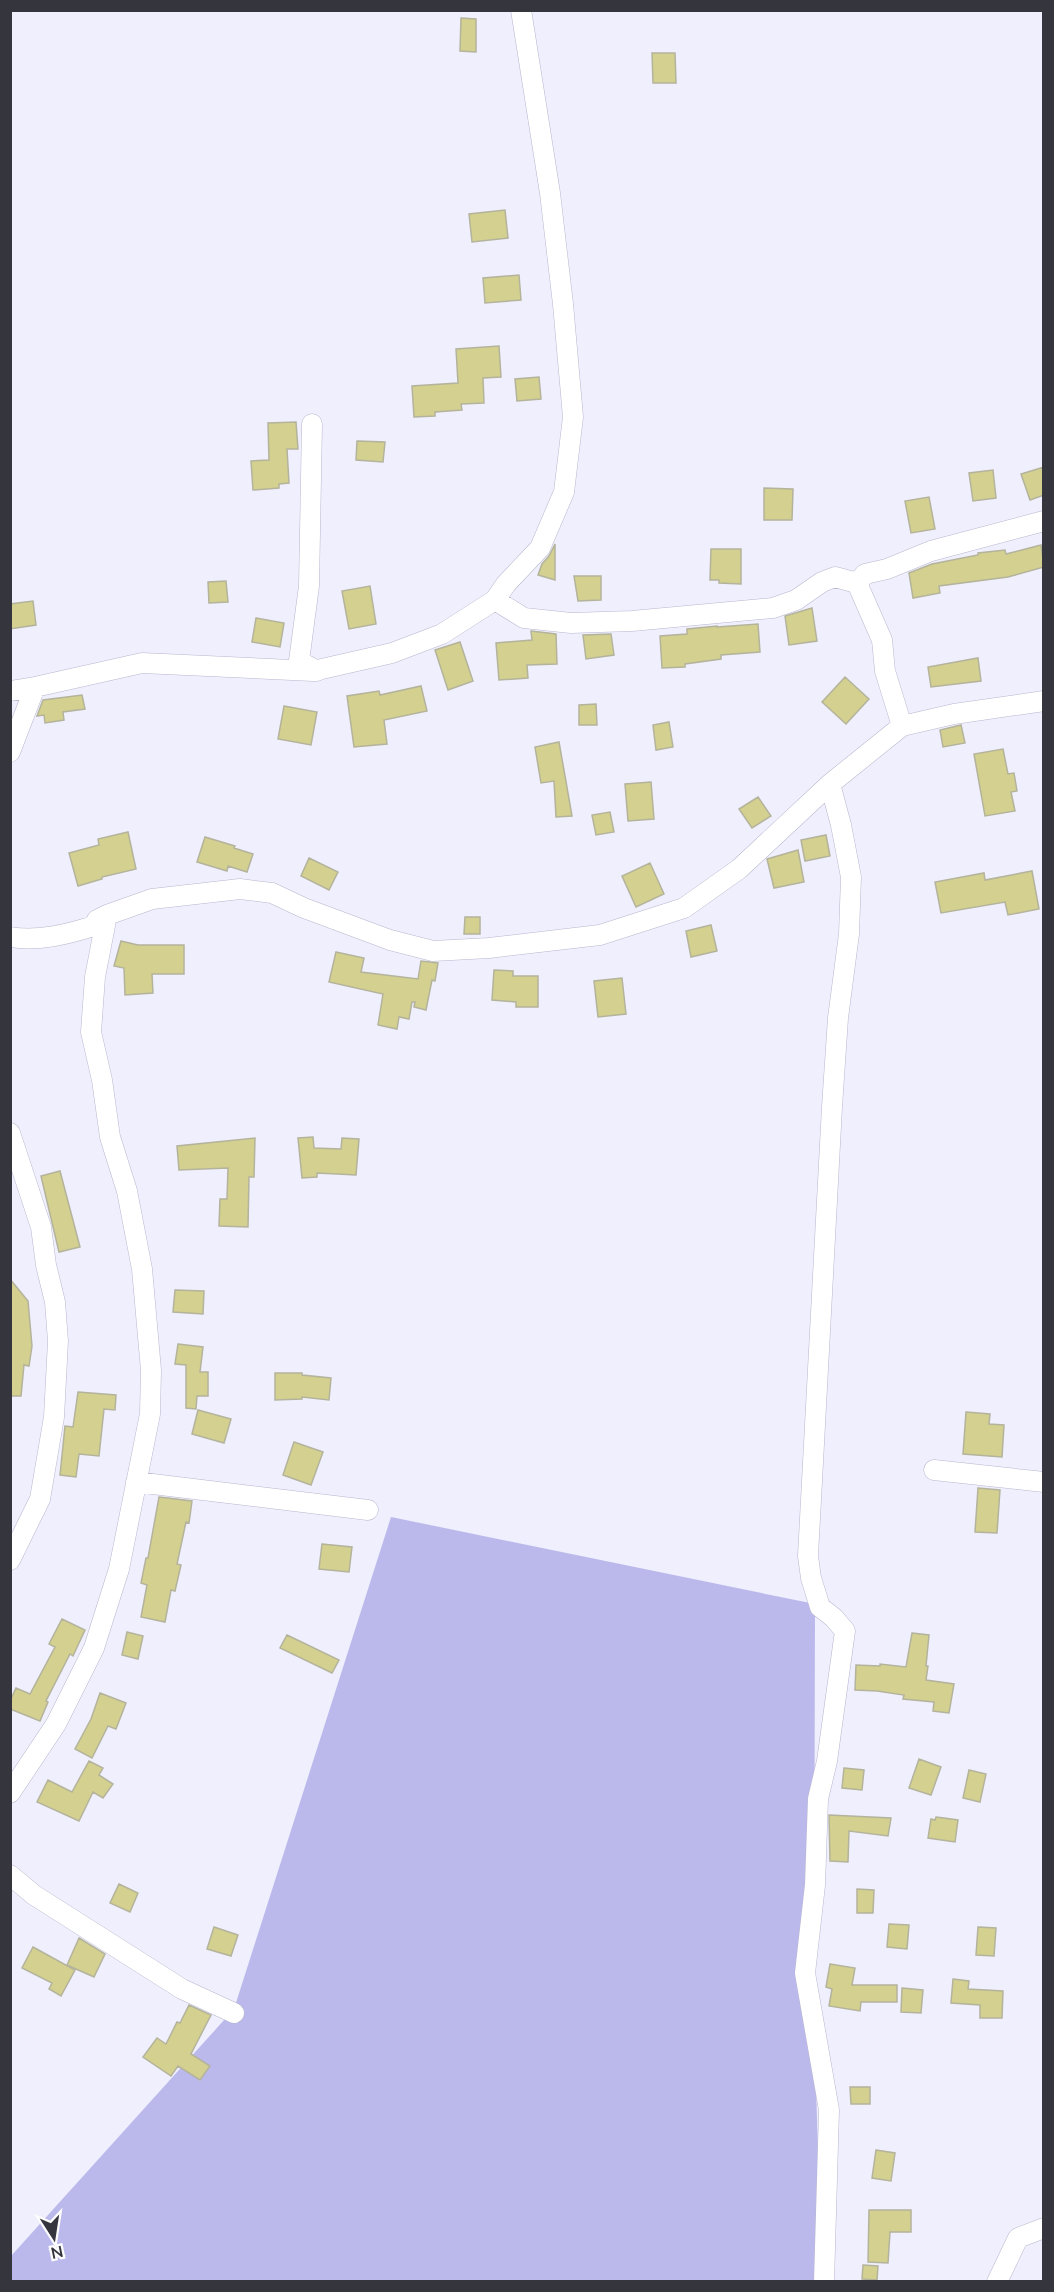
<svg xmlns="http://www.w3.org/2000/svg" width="1054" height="2292" font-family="Mulish,sans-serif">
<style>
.green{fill:#bbb9ec}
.building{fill:#d4d08f;stroke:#b4b39c;stroke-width:1.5}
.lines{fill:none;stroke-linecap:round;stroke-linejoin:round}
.street-casing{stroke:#b8b7ce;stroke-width:21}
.street{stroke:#fff;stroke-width:20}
</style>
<rect width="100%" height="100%" fill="#efeffd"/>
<path class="green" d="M 391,1517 L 815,1604 L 814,2021 L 822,2281 L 11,2282 L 11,2256 L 234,2009 Z"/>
<path class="building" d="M 461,18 L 476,19 L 476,52 L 460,51 Z
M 652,53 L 675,53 L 676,83 L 653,83 Z
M 505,210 L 508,238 L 472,242 L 469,214 Z
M 519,275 L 521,300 L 485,303 L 483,278 Z
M 499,346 L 501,377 L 483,378 L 484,403 L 461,404 L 462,410 L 435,412 L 435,416 L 414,417 L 412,386 L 458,383 L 456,349 Z
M 539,377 L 541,399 L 517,401 L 515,379 Z
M 296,422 L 298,449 L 287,449 L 289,483 L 279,484 L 279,488 L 253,490 L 251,461 L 269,460 L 268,423 Z
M 357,441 L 385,442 L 383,462 L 356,460 Z
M 1044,467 L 1044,495 L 1030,500 L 1021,474 Z
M 993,470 L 996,498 L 973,501 L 969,473 Z
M 764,488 L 793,489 L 792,520 L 764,520 Z
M 929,497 L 935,529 L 911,533 L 905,501 Z
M 555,544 L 555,580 L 538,575 L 542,564 L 549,556 Z
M 1041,545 L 1044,567 L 1008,577 L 939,586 L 940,593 L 913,598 L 909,573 L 932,564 L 978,555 L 978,553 L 1005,550 L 1006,554 Z
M 711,549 L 741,549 L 741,584 L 719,583 L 719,580 L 710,580 Z
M 574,576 L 601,576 L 601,600 L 578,601 Z
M 226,581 L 228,602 L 209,603 L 208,582 Z
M 370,586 L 376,624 L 349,629 L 342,591 Z
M 33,601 L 36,625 L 10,629 L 10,604 Z
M 812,608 L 817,641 L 789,645 L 785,616 Z
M 256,618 L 284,623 L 280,647 L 252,642 Z
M 758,624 L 760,652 L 721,655 L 721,659 L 685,664 L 685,667 L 662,668 L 660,636 L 687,634 L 687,629 L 717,626 L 717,627 Z
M 531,631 L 556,634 L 557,664 L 527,665 L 528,678 L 499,680 L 496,643 L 532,640 Z
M 611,634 L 614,655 L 586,659 L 583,635 Z
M 460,642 L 473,681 L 448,690 L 435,650 Z
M 978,658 L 981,681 L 931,687 L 928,667 Z
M 845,677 L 869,699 L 846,724 L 822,702 Z
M 421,686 L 427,711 L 384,720 L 387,744 L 354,747 L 347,696 L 379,691 L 380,695 Z
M 82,695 L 85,709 L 63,712 L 64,720 L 45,723 L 44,715 L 37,716 L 43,700 Z
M 596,704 L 597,725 L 579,725 L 579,705 Z
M 284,706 L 317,712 L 311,745 L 278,739 Z
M 669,722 L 673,747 L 656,750 L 653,725 Z
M 961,725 L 965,743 L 943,747 L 940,730 Z
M 559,742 L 565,776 L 572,816 L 556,817 L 554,781 L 541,783 L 535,747 Z
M 1003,749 L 1008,774 L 1014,773 L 1017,791 L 1011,792 L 1015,811 L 985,816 L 974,754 Z
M 651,782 L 654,819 L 628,821 L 625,784 Z
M 758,797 L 771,816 L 752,828 L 739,809 Z
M 610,812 L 614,832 L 596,835 L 592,815 Z
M 128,832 L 136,869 L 102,877 L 102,879 L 78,886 L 69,853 L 99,845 L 98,839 Z
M 826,835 L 830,856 L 805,861 L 801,840 Z
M 205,837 L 235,846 L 234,848 L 253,854 L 247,872 L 228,866 L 227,871 L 197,862 Z
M 798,850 L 804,882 L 774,888 L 767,859 Z
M 309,858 L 338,872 L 329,890 L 301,876 Z
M 650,863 L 664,894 L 636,907 L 622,876 Z
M 1032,871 L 1039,909 L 1008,915 L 1005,902 L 941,913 L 935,882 L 984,873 L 985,880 Z
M 465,917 L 480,917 L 480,934 L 464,934 Z
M 711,925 L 717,951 L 691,957 L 686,931 Z
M 121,941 L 138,945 L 184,945 L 184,974 L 152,974 L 153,993 L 125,995 L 124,968 L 114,966 Z
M 336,952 L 364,958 L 361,972 L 418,979 L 421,961 L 438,963 L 435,981 L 432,980 L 426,1010 L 414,1007 L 415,1002 L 412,1002 L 409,1019 L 399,1017 L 397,1029 L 378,1025 L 383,994 L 329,982 Z
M 494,970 L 513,971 L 513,976 L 538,976 L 538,1007 L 516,1007 L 516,1002 L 492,1000 Z
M 622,978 L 626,1014 L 598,1017 L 594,981 Z
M 313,1137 L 314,1148 L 341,1149 L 342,1138 L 359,1139 L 356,1175 L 317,1173 L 317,1177 L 302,1178 L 298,1138 Z
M 255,1138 L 254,1177 L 249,1177 L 248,1227 L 219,1226 L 220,1199 L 227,1199 L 228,1168 L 179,1170 L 177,1146 Z
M 60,1171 L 80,1247 L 59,1252 L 41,1176 Z
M 10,1279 L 28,1301 L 32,1346 L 29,1366 L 24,1365 L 21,1396 L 10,1396 Z
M 175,1290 L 204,1291 L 203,1314 L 173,1312 Z
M 178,1344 L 203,1347 L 200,1372 L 208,1372 L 208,1396 L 197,1396 L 196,1409 L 186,1408 L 186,1365 L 175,1364 Z
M 275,1373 L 302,1373 L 302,1375 L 331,1378 L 329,1400 L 302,1397 L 302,1399 L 275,1400 Z
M 78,1392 L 116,1395 L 115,1410 L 104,1409 L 99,1456 L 79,1454 L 76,1477 L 60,1475 L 65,1426 L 73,1427 Z
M 198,1410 L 231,1419 L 224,1443 L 192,1434 Z
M 966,1412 L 990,1414 L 989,1424 L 1004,1425 L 1002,1457 L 963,1454 Z
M 294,1442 L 323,1452 L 311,1485 L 283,1475 Z
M 978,1488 L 1000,1490 L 997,1533 L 975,1532 Z
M 159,1497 L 192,1501 L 189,1523 L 186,1522 L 177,1564 L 181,1565 L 175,1591 L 171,1590 L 165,1622 L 141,1617 L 147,1585 L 141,1583 L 146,1558 L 148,1558 Z
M 322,1544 L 352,1547 L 349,1572 L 319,1569 Z
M 62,1619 L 85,1630 L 73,1656 L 70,1654 L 46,1701 L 48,1702 L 40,1721 L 10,1709 L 10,1701 L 16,1688 L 30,1694 L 55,1647 L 49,1644 Z
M 127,1632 L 143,1636 L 138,1659 L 122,1655 Z
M 912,1633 L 929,1635 L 926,1666 L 928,1666 L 926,1680 L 954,1684 L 949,1713 L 933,1711 L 934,1702 L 903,1699 L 904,1695 L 877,1691 L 855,1690 L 856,1665 L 880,1666 L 880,1664 L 906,1667 Z
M 287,1635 L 339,1660 L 332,1673 L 280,1648 Z
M 100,1693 L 126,1703 L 116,1729 L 108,1726 L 92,1758 L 75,1749 L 91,1719 Z
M 919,1759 L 941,1767 L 931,1795 L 909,1788 Z
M 89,1761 L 103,1768 L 99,1775 L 113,1784 L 103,1798 L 93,1792 L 79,1821 L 37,1802 L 48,1780 L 72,1792 Z
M 844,1768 L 864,1770 L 862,1790 L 842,1788 Z
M 969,1770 L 986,1774 L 980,1802 L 963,1798 Z
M 829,1815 L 891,1818 L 888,1836 L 849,1831 L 848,1862 L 830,1861 Z
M 936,1817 L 958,1820 L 955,1842 L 928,1838 L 931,1819 L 935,1820 Z
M 119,1884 L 138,1893 L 130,1912 L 110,1903 Z
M 857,1889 L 874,1890 L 873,1913 L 857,1913 Z
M 889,1924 L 909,1925 L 907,1949 L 887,1947 Z
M 214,1927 L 238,1935 L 231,1956 L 207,1949 Z
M 978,1927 L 996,1928 L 994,1956 L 976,1955 Z
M 79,1938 L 105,1954 L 94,1977 L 67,1965 Z
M 33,1947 L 75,1970 L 61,1996 L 49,1989 L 52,1983 L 22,1968 Z
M 830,1964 L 855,1968 L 852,1985 L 897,1985 L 897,2002 L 861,2002 L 860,2011 L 829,2006 L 832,1989 L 826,1987 Z
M 953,1979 L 969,1981 L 968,1989 L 1003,1991 L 1002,2018 L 980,2018 L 980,2005 L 951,2003 Z
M 902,1988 L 923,1990 L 921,2013 L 901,2012 Z
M 189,2005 L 211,2015 L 191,2054 L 210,2066 L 200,2080 L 178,2066 L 171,2076 L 143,2057 L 157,2038 L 166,2044 L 177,2022 L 180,2023 Z
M 850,2087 L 870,2087 L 870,2104 L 851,2104 Z
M 876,2150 L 895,2153 L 891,2181 L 872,2178 Z
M 869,2210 L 911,2210 L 911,2232 L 890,2232 L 888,2263 L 868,2262 Z
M 863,2265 L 878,2266 L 877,2280 L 862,2279 Z"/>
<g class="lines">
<defs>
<path id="street" d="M 312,424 L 309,586 L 299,661 L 317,671
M 495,600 L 524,618 L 571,623 L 632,621 L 773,608 L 796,600 L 822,582 L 835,577 L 857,583
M 10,691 L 35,687 L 142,663 L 313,671 L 392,653 L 442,634 L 495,600 L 506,584 L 540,548 L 564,492 L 573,417 L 563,304 L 550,193 L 521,10
M 902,726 L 885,671 L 882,640 L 857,583 L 865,574 L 887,569 L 931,551 L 1044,521
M 10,752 L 35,687
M 10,937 C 38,942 68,934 94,926 L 97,920 L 107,915 L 152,899 L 240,889 L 272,893 L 304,908 L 390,940 L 433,951 L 489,948 L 600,935 L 684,908 L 739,869 L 830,784 L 902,726 L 954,714 L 1044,701
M 10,1133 L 41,1227 L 46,1265 L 55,1302 L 58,1341 L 54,1417 L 40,1499 L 10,1560
M 934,1470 L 1044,1482
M 136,1482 L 368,1510
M 10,1793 L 56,1724 L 94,1648 L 119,1569 L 150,1414 L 151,1370 L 142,1269 L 127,1191 L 110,1137 L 102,1080 L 91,1032 L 95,977 L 107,915
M 10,1875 L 34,1895 L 182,1989 L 234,2013
M 824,2282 L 829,2110 L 805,1973 L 815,1885 L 818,1799 L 827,1761 L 845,1631 L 834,1618 L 820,1607 L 811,1578 L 808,1556 L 832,1107 L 838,1018 L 849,934 L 851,877 L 841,825 L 830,784
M 997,2282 L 1018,2238 L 1044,2228"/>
</defs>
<use href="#street" class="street-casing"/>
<use href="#street" class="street"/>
</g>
<rect width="1054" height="2292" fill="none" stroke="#35353e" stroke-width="24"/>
<g transform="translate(54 2238) rotate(168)" stroke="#fdfdfd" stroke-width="4.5" paint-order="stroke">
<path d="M0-4.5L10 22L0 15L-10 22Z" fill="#35353e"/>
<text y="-9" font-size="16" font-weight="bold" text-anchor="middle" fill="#35353e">N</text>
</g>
</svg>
